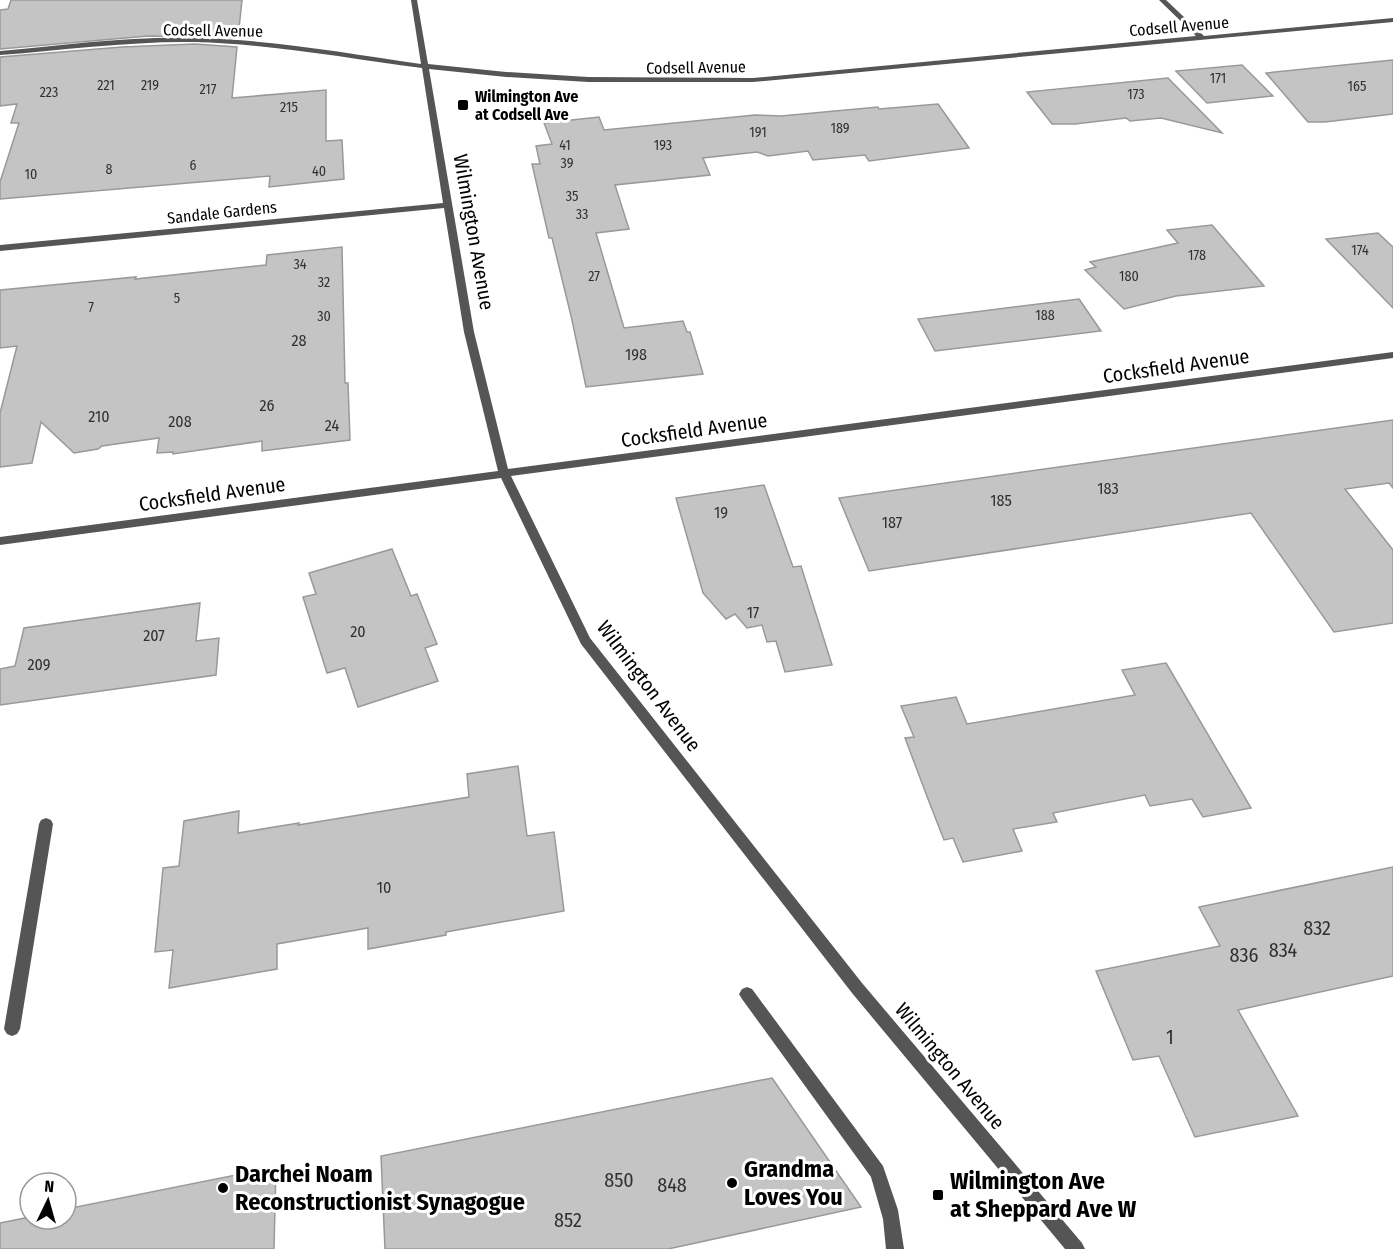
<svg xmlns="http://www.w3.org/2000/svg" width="1393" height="1249" font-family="'Fira Sans Condensed',sans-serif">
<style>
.building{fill:#c4c4c4;stroke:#999;stroke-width:1.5}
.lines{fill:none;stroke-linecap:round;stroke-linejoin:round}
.lane{fill:#555;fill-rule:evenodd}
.street{fill:#555;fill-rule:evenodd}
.poi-dot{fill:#000;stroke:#fff;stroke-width:2}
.labels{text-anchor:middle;stroke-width:6;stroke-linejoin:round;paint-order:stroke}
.far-number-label{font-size:14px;fill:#313131}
.far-street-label{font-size:16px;fill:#000;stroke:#fff}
.far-poi-label{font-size:16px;font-weight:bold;fill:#000;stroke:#fff;text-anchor:start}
.number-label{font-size:16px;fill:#313131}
.street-label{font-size:20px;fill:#000;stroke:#fff}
.near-number-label{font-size:20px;fill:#313131}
.near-poi-label{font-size:24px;font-weight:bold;fill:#000;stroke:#fff;text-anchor:start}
</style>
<rect width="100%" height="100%" fill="#fff"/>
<g class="building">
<path d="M 11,0 L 242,0 L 238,38 L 148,36 L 0,49 L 0,10 L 8,9 Z"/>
<path d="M 195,44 L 237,47 L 232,98 L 326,90 L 326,141 L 342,140 L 344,179 L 269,187 L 270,176 L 0,199 L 0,182 L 19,123 L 11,123 L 17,104 L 0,106 L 0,57 L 122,47 Z"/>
<path d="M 1393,60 L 1393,114 L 1325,122 L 1308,122 L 1266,73 Z"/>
<path d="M 1242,65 L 1273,96 L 1207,103 L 1176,71 Z"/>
<path d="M 1168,78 L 1222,133 L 1161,118 L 1130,121 L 1126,118 L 1075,124 L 1052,124 L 1027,92 Z"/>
<path d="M 938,104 L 969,148 L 869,161 L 865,155 L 813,160 L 808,151 L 768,156 L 757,152 L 703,158 L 710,175 L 615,185 L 629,229 L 596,233 L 624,328 L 683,321 L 687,332 L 690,332 L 703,374 L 586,387 L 572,320 L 552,238 L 549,238 L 532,164 L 540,164 L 536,146 L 552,144 L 544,123 L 599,117 L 604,130 L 755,115 L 781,116 L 878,107 L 879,109 Z"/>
<path d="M 1212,225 L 1264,286 L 1176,296 L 1124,309 L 1085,270 L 1096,267 L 1090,262 L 1178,243 L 1167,230 Z"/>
<path d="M 1378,233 L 1393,247 L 1393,308 L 1326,239 Z"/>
<path d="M 342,247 L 345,383 L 348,383 L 350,440 L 262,451 L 262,441 L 173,454 L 173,452 L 157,453 L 159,438 L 102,446 L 98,449 L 74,453 L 41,422 L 32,463 L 0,467 L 0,413 L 17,346 L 0,348 L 0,290 L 136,277 L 135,279 L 266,265 L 267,255 Z"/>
<path d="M 1079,299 L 1101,331 L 935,351 L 918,319 Z"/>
<path d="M 1393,420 L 1393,488 L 1389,483 L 1345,489 L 1393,550 L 1393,623 L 1334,632 L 1251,513 L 869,571 L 839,498 Z"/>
<path d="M 764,485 L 793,567 L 801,566 L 832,665 L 785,672 L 776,641 L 767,642 L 762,625 L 747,628 L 735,614 L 726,619 L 703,593 L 676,498 Z"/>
<path d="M 392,549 L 411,596 L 417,594 L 437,644 L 425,648 L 438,681 L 358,707 L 345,668 L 327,673 L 303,597 L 316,594 L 309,573 Z"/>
<path d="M 200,603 L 196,641 L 219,638 L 216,675 L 0,705 L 0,669 L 15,666 L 24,628 Z"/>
<path d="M 1166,663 L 1251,808 L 1203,817 L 1192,799 L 1150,806 L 1145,795 L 1053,813 L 1057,822 L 1013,829 L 1022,851 L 963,862 L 953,838 L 944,840 L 928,799 L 905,738 L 914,737 L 901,706 L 956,697 L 967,724 L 1135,695 L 1122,670 Z"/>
<path d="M 518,766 L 527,836 L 554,832 L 564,911 L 446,932 L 446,935 L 368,949 L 368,928 L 277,944 L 277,969 L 169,988 L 173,950 L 155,952 L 163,868 L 179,866 L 184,821 L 239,811 L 238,833 L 299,823 L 298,825 L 469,797 L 467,774 Z"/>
<path d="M 1393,867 L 1393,976 L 1238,1010 L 1298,1116 L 1195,1137 L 1159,1056 L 1133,1060 L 1096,971 L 1220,946 L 1199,907 Z"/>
<path d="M 772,1078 L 861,1207 L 668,1249 L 385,1249 L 381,1156 Z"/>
<path d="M 276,1167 L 274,1249 L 0,1249 L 0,1223 L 30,1217 L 30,1219 L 66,1219 L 66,1209 Z"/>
</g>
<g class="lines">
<g class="lane">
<path d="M 46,818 L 51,820 L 53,824 L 20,1029 L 17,1034 L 12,1036 L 7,1034 L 4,1029 L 39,824 L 41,820 Z"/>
<path d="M 747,987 L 752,989 L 883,1166 L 898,1210 L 904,1249 L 886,1249 L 883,1219 L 871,1177 L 742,999 L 739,994 L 742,989 Z"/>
</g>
<path class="street" d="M 411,0 L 417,0 L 428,64 L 506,72 L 588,77 L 753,78 L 1196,36 L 1159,0 L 1166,0 L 1204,36 L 1393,18 L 1393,22 L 753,82 L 588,82 L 506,77 L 429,69 L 474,332 L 508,469 L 1393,352 L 1393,358 L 511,476 L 590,638 L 862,983 L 1082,1243 L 1085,1249 L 1065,1249 L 852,993 L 581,644 L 501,478 L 0,545 L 0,537 L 498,471 L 464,332 L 444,208 L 0,251 L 0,245 L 443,203 L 422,68 C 346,58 271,44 195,42 C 130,41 65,50 0,55 L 0,51 C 65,45 132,36 197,38 C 272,40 346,53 421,64 Z"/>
</g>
<g class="poi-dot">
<rect x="457" y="99" width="12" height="12" rx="3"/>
<circle cx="732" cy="1183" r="6"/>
<circle cx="223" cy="1188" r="6"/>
<rect x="932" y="1189" width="12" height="12" rx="3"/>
</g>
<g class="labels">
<g class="far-number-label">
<text x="1218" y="83">171</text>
<text x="106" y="90">221</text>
<text x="150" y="90">219</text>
<text x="1357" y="91">165</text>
<text x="208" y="94">217</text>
<text x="49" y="97">223</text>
<text x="1136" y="99">173</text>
<text x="289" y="112">215</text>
<text x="840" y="133">189</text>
<text x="758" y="137">191</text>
<text x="565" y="150">41</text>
<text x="663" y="150">193</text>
<text x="567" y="168">39</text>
<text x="193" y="170">6</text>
<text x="109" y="174">8</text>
<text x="319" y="176">40</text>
<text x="31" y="179">10</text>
<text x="572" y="201">35</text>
<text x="582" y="219">33</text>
<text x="1360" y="255">174</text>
<text x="1197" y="260">178</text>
<text x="300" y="269">34</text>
<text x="594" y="281">27</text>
<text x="1129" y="281">180</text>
<text x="324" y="287">32</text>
<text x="177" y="303">5</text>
<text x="91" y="312">7</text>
<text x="1045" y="320">188</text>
<text x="324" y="321">30</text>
</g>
<g class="far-street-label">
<text transform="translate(1179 26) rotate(-5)" y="6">Codsell Avenue</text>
<text transform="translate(213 30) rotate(1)" y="6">Codsell Avenue</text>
<text transform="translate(696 67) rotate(-1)" y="6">Codsell Avenue</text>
<text transform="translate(222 212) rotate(-6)" y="6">Sandale Gardens</text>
</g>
<g class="far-poi-label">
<text x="475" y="102">Wilmington Ave<tspan x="475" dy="18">at Codsell Ave</tspan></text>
</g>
<g class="number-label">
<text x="299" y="346">28</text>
<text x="636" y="360">198</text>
<text x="267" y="411">26</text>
<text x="99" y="422">210</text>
<text x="180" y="427">208</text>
<text x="332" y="431">24</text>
<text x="1108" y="494">183</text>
<text x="1001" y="506">185</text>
<text x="721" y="518">19</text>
<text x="892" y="528">187</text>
<text x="753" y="618">17</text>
<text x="358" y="637">20</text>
<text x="154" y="641">207</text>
<text x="39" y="670">209</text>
<text x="384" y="893">10</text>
</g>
<g class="street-label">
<text transform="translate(474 232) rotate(80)" y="7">Wilmington Avenue</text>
<text transform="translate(1176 366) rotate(-8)" y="7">Cocksfield Avenue</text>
<text transform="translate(694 430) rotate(-8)" y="7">Cocksfield Avenue</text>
<text transform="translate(212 494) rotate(-8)" y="7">Cocksfield Avenue</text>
<text transform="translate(649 686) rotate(53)" y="7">Wilmington Avenue</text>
<text transform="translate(950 1066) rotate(50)" y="7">Wilmington Avenue</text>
</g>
<g class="near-number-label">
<text x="1317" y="935">832</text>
<text x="1283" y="957">834</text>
<text x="1244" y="962">836</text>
<text x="1170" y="1044">1</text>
<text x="619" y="1187">850</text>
<text x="672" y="1192">848</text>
<text x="568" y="1227">852</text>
</g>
<g class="near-poi-label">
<text x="744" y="1177">Grandma<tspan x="744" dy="28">Loves You</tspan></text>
<text x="235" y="1182">Darchei Noam<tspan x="235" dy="28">Reconstructionist Synagogue</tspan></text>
<text x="950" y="1189">Wilmington Ave<tspan x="950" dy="28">at Sheppard Ave W</tspan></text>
</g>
</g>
<g transform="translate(48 1201) rotate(5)"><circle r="28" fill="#ffffff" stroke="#999999" stroke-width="1.5"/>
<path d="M0-4.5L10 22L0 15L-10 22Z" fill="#000000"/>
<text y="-9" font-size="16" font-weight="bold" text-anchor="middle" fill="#000000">N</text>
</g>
</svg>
